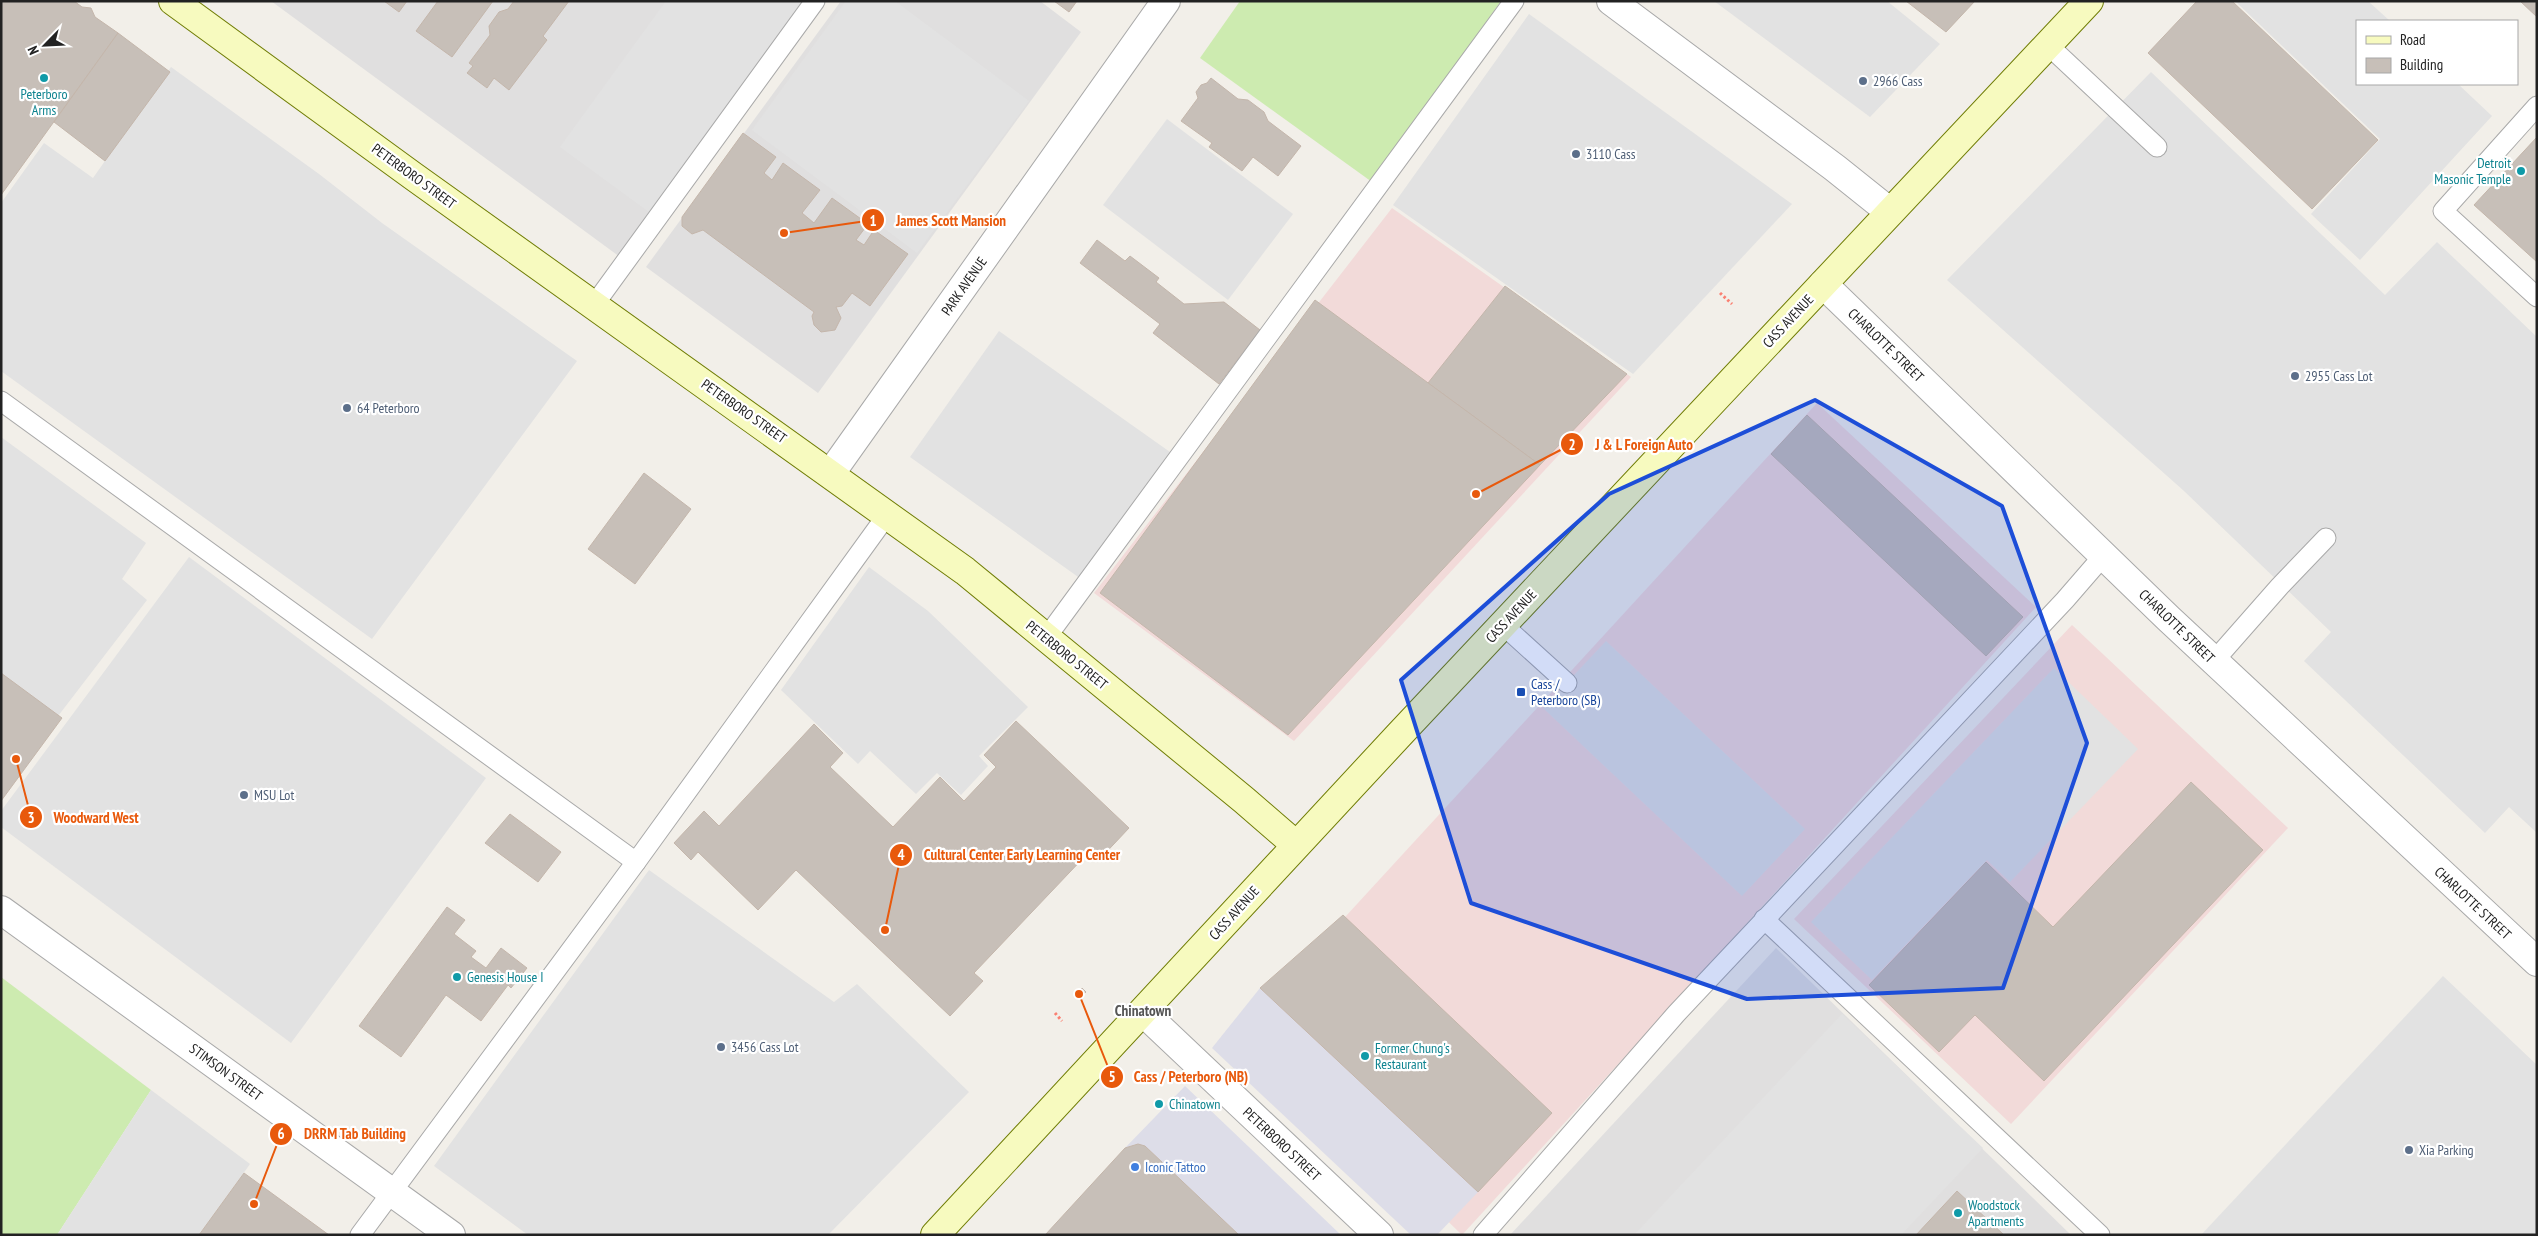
<svg xmlns="http://www.w3.org/2000/svg" width="2538" height="1236" font-family="'PT Sans Narrow',sans-serif">
<style>
.residential{fill:#e0dfdf}
.commercial{fill:#f2dad9}
.grass{fill:#cdebb0}
.parking{fill:#e2e2e2}
.plaza{fill:#dddde8}
.building{fill:#c7bfb8;stroke:#c4b6ab}
.lines{fill:none;stroke-linecap:round;stroke-linejoin:round}
.lane-casing{stroke:#a9a9a9;stroke-width:21}
.street-casing{stroke:#a9a9a9;stroke-width:30}
.secondary-casing{stroke:#707d05;stroke-width:30}
.path{stroke:#fa8072;stroke-width:3;stroke-dasharray:2.5 2.5;stroke-linecap:butt}
.lane{stroke:#fff;stroke-width:19}
.street{stroke:#fff;stroke-width:28}
.secondary{stroke:#f7fabf;stroke-width:28}
.marked{fill:#1d4ed8;fill-opacity:0.2;stroke:#1d4ed8;stroke-width:4;stroke-linejoin:round}
.culture-dot{fill:#0f9aa8;stroke:#fff;stroke-width:2}
.service-dot{fill:#5c6f8a;stroke:#fff;stroke-width:2}
.transit-dot{fill:#1a4fb4;stroke:#fff;stroke-width:2}
.shop-dot{fill:#3f7fe0;stroke:#fff;stroke-width:2}
.labels{text-anchor:middle;stroke-width:4.5;stroke-linejoin:round;paint-order:stroke}
.service-label{font-size:14px;fill:#4e5e75;stroke:#fff;text-anchor:start}
.culture-label{font-size:14px;fill:#0d838f;stroke:#fff;text-anchor:start}
.street-label{font-size:14px;fill:#222;stroke:#fff}
.transit-label{font-size:14px;fill:#164399;stroke:#fff;text-anchor:start}
.shop-label{font-size:14px;fill:#366cbe;stroke:#fff;text-anchor:start}
.neighbourhood-label{font-size:15px;font-weight:bold;fill:#555;stroke:#fff}
.leader{fill:none;stroke:#e8590c;stroke-width:2}
.callout-dot{fill:#e8590c;stroke:#fff;stroke-width:2}
.mark-label{font-size:15px;text-anchor:middle;font-weight:bold;fill:#fff}
.callout-label{font-size:15px;text-anchor:middle;font-weight:bold;fill:#e8590c;stroke:#fff;stroke-width:4.5;stroke-linejoin:round;paint-order:stroke}
</style>
<rect width="100%" height="100%" fill="#f2efe9"/>
<g class="residential">
<path d="M 271,1 L 806,1 L 620,257 Z"/>
<path d="M 841,1 L 1040,1 L 1081,32 L 818,393 L 646,267 Z"/>
<path d="M 1776,948 L 2071,1235 L 1510,1235 Z"/>
</g>
<g class="commercial">
<path d="M 1392,208 L 1631,377 L 1294,741 L 1094,593 Z"/>
<path d="M 1817,403 L 2036,607 L 1462,1235 L 1246,1025 Z"/>
<path d="M 2072,625 L 2288,828 L 2011,1124 L 1794,919 Z"/>
</g>
<g class="grass">
<path d="M 1240,1 L 1501,1 L 1372,182 L 1200,58 Z"/>
<path d="M 1,977 L 151,1090 L 57,1235 L 1,1235 Z"/>
</g>
<g class="parking">
<path d="M 666,1 L 802,1 L 649,212 L 560,147 Z"/>
<path d="M 846,1 L 895,1 L 1029,101 L 917,253 L 752,130 Z"/>
<path d="M 1714,1 L 1887,1 L 1940,44 L 1870,117 Z"/>
<path d="M 2235,1 L 2368,1 L 2390,21 L 2357,21 L 2357,84 L 2458,84 L 2492,116 L 2360,260 L 2311,214 L 2380,139 Z"/>
<path d="M 1529,14 L 1792,204 L 1633,374 L 1393,205 Z"/>
<path d="M 171,67 L 319,174 L 382,223 L 577,361 L 372,639 L 1,371 L 1,203 L 44,143 L 93,178 Z"/>
<path d="M 2151,72 L 2385,295 L 2437,242 L 2537,337 L 2537,833 L 2509,807 L 2485,833 L 2304,661 L 2331,632 L 2184,491 L 1947,280 Z"/>
<path d="M 1167,119 L 1293,214 L 1228,300 L 1103,205 Z"/>
<path d="M 999,331 L 1170,452 L 1081,579 L 910,457 Z"/>
<path d="M 1,437 L 146,543 L 122,579 L 147,600 L 55,720 L 1,679 Z"/>
<path d="M 189,557 L 486,778 L 291,1043 L 1,827 L 1,811 Z"/>
<path d="M 869,567 L 928,611 L 1028,707 L 979,756 L 988,766 L 961,795 L 937,773 L 916,794 L 870,751 L 858,764 L 781,690 Z"/>
<path d="M 1606,641 L 1805,829 L 1742,896 L 1543,708 Z"/>
<path d="M 2054,668 L 2138,749 L 2010,882 L 1987,860 L 1872,980 L 1811,922 Z"/>
<path d="M 649,870 L 834,1002 L 857,984 L 969,1092 L 828,1235 L 528,1235 L 434,1166 Z"/>
<path d="M 2443,976 L 2537,1065 L 2537,1235 L 2201,1235 Z"/>
<path d="M 1842,1014 L 1983,1148 L 1901,1235 L 1634,1235 Z"/>
<path d="M 151,1090 L 250,1164 L 199,1235 L 57,1235 Z"/>
</g>
<g class="plaza">
<path d="M 1260,988 L 1478,1192 L 1437,1235 L 1411,1235 L 1212,1048 Z"/>
<path d="M 1185,1086 L 1341,1235 L 1239,1235 L 1145,1146 L 1137,1144 L 1125,1148 Z"/>
</g>
<g class="building">
<path d="M 1,1 L 74,1 L 82,7 L 91,8 L 95,17 L 118,33 L 1,195 Z"/>
<path d="M 384,1 L 407,1 L 399,12 Z"/>
<path d="M 438,1 L 493,1 L 452,57 L 416,31 Z"/>
<path d="M 514,1 L 569,1 L 543,36 L 547,40 L 509,90 L 494,78 L 487,88 L 467,73 L 473,66 L 469,63 L 490,35 L 489,26 L 499,12 L 508,9 Z"/>
<path d="M 1054,1 L 1077,1 L 1069,12 Z"/>
<path d="M 1906,1 L 1975,1 L 1946,32 Z"/>
<path d="M 2197,1 L 2232,1 L 2378,140 L 2312,209 L 2148,53 Z"/>
<path d="M 2520,1 L 2537,1 L 2537,17 Z"/>
<path d="M 118,33 L 170,72 L 105,161 L 54,122 Z"/>
<path d="M 1211,78 L 1238,99 L 1248,100 L 1264,112 L 1268,121 L 1301,146 L 1278,176 L 1253,157 L 1242,171 L 1209,147 L 1212,143 L 1181,121 L 1198,98 L 1196,92 L 1201,85 L 1207,83 Z"/>
<path d="M 743,133 L 776,157 L 764,173 L 772,180 L 783,163 L 820,190 L 802,213 L 814,223 L 832,198 L 868,224 L 856,240 L 864,245 L 874,230 L 908,254 L 870,306 L 852,293 L 842,306 L 836,307 L 841,318 L 835,330 L 821,332 L 814,325 L 812,316 L 814,312 L 703,230 L 692,234 L 682,226 L 682,217 Z"/>
<path d="M 2537,137 L 2537,262 L 2474,205 Z"/>
<path d="M 1097,240 L 1125,261 L 1130,256 L 1159,278 L 1156,282 L 1184,304 L 1224,302 L 1260,330 L 1219,384 L 1153,333 L 1160,324 L 1080,263 Z"/>
<path d="M 1505,286 L 1627,374 L 1540,465 L 1428,383 Z"/>
<path d="M 1315,300 L 1540,465 L 1288,735 L 1100,593 Z"/>
<path d="M 1807,415 L 2023,617 L 1986,656 L 1771,454 Z"/>
<path d="M 644,473 L 691,509 L 635,584 L 588,549 Z"/>
<path d="M 1,673 L 62,718 L 1,801 Z"/>
<path d="M 1016,721 L 1129,828 L 1097,862 L 1088,853 L 974,973 L 983,981 L 950,1016 L 796,870 L 758,910 L 698,852 L 691,860 L 674,843 L 704,811 L 719,826 L 814,724 L 843,753 L 830,767 L 893,827 L 940,777 L 964,801 L 996,767 L 984,755 Z"/>
<path d="M 2191,782 L 2263,850 L 2044,1081 L 1975,1015 L 1939,1052 L 1869,985 L 1986,862 L 2053,927 Z"/>
<path d="M 510,814 L 561,852 L 538,882 L 485,843 Z"/>
<path d="M 447,907 L 465,920 L 454,934 L 476,951 L 471,957 L 486,968 L 501,948 L 527,968 L 511,988 L 508,985 L 481,1021 L 446,995 L 401,1057 L 359,1026 Z"/>
<path d="M 1343,915 L 1552,1113 L 1478,1192 L 1260,988 Z"/>
<path d="M 1082,988 L 1086,992 L 1080,998 L 1076,994 Z"/>
<path d="M 1138,1144 L 1145,1146 L 1239,1235 L 1046,1234 L 1125,1148 Z"/>
<path d="M 244,1173 L 329,1235 L 199,1235 Z"/>
<path d="M 1957,1191 L 2004,1235 L 1916,1235 Z"/>
</g>
<g class="lines">
<g class="lane-casing">
<g id="lane">
<path d="M 2048,45 L 2157,147"/>
<path d="M 2537,106 L 2443,211 L 2537,297"/>
<path d="M 594,305 L 815,1"/>
<path d="M 1,401 L 636,862"/>
<path d="M 1503,625 L 1567,683"/>
<path d="M 1046,638 L 1514,1"/>
<path d="M 2214,661 L 2280,586 L 2326,538"/>
<path d="M 1764,919 L 2100,1235"/>
<path d="M 360,1235 L 636,862 L 887,515"/>
<path d="M 1483,1235 L 1676,1014 L 2065,600 L 2104,555"/>
</g>
</g>
<g class="street-casing">
<g id="street">
<path d="M 1611,1 L 1835,168 L 1890,212"/>
<path d="M 1823,284 L 2168,618 L 2537,962"/>
<path d="M 831,473 L 1166,1"/>
<path d="M 1,910 L 451,1235"/>
<path d="M 1143,1012 L 1379,1235"/>
</g>
</g>
<g class="secondary-casing">
<g id="secondary">
<path d="M 173,1 L 413,176 L 965,571 L 1244,800 L 1296,845"/>
<path d="M 935,1235 L 1399,735 L 2089,1"/>
</g>
</g>
<g class="path">
<path d="M 1720,293 L 1732,304"/>
<path d="M 1055,1013 L 1062,1021"/>
</g>
<use href="#lane" class="lane"/>
<use href="#street" class="street"/>
<use href="#secondary" class="secondary"/>
</g>
<path class="marked" d="M 1815,400 L 2002,506 L 2087,743 L 2003,988 L 1747,999 L 1471,903 L 1401,680 L 1609,494 Z"/>
<g class="culture-dot">
<circle cx="44" cy="78" r="5"/>
<circle cx="2521" cy="171" r="5"/>
<circle cx="457" cy="977" r="5"/>
<circle cx="1365" cy="1056" r="5"/>
<circle cx="1159" cy="1104" r="5"/>
<circle cx="1958" cy="1213" r="5"/>
</g>
<g class="service-dot">
<circle cx="1863" cy="81" r="5"/>
<circle cx="1576" cy="154" r="5"/>
<circle cx="2295" cy="376" r="5"/>
<circle cx="347" cy="408" r="5"/>
<circle cx="244" cy="795" r="5"/>
<circle cx="721" cy="1047" r="5"/>
<circle cx="2409" cy="1150" r="5"/>
</g>
<rect class="transit-dot" x="1516" y="687" width="10" height="10" rx="2.5"/>
<circle class="shop-dot" cx="1135" cy="1167" r="5"/>
<g class="labels">
<g class="service-label">
<text x="1873" y="86">2966 Cass</text>
<text x="1586" y="159">3110 Cass</text>
<text x="2305" y="381">2955 Cass Lot</text>
<text x="357" y="413">64 Peterboro</text>
<text x="254" y="800">MSU Lot</text>
<text x="731" y="1052">3456 Cass Lot</text>
<text x="2419" y="1155">Xia Parking</text>
</g>
<g class="culture-label">
<text x="44" y="99" text-anchor="middle">Peterboro<tspan x="44" dy="16">Arms</tspan></text>
<text x="2511" y="168" text-anchor="end">Detroit<tspan x="2511" dy="16">Masonic Temple</tspan></text>
<text x="467" y="982">Genesis House I</text>
<text x="1375" y="1053">Former Chung's<tspan x="1375" dy="16">Restaurant</tspan></text>
<text x="1169" y="1109">Chinatown</text>
<text x="1968" y="1210">Woodstock<tspan x="1968" dy="16">Apartments</tspan></text>
</g>
<g class="street-label">
<text transform="translate(414 176) rotate(36)" y="5">PETERBORO STREET</text>
<text transform="translate(964 286) rotate(-55)" y="5">PARK AVENUE</text>
<text transform="translate(1788 321) rotate(-47)" y="5">CASS AVENUE</text>
<text transform="translate(1886 345) rotate(44)" y="5">CHARLOTTE STREET</text>
<text transform="translate(744 411) rotate(35)" y="5">PETERBORO STREET</text>
<text transform="translate(1511 616) rotate(-47)" y="5">CASS AVENUE</text>
<text transform="translate(2177 626) rotate(44)" y="5">CHARLOTTE STREET</text>
<text transform="translate(1067 655) rotate(39)" y="5">PETERBORO STREET</text>
<text transform="translate(2473 903) rotate(43)" y="5">CHARLOTTE STREET</text>
<text transform="translate(1234 913) rotate(-48)" y="5">CASS AVENUE</text>
<text transform="translate(226 1072) rotate(36)" y="5">STIMSON STREET</text>
<text transform="translate(1282 1144) rotate(43)" y="5">PETERBORO STREET</text>
</g>
<g class="transit-label">
<text x="1531" y="689">Cass /<tspan x="1531" dy="16">Peterboro (SB)</tspan></text>
</g>
<g class="shop-label">
<text x="1145" y="1172">Iconic Tattoo</text>
</g>
<g class="neighbourhood-label">
<text x="1143" y="1016">Chinatown</text>
</g>
</g>
<path class="leader" d="M784 233L873 220M1476 494L1572 444M16 759L31 817M885 930L901 855M1079 994L1112 1077M254 1204L281 1134"/>
<g class="callout-dot">
<circle cx="784" cy="233" r="5"/>
<circle cx="1476" cy="494" r="5"/>
<circle cx="16" cy="759" r="5"/>
<circle cx="885" cy="930" r="5"/>
<circle cx="1079" cy="994" r="5"/>
<circle cx="254" cy="1204" r="5"/>
<circle cx="873" cy="220" r="12"/>
<circle cx="1572" cy="444" r="12"/>
<circle cx="31" cy="817" r="12"/>
<circle cx="901" cy="855" r="12"/>
<circle cx="1112" cy="1077" r="12"/>
<circle cx="281" cy="1134" r="12"/>
</g>
<g class="mark-label">
<text x="873" y="226">1</text>
<text x="1572" y="450">2</text>
<text x="31" y="823">3</text>
<text x="901" y="860">4</text>
<text x="1112" y="1082">5</text>
<text x="281" y="1139">6</text>
</g>
<g class="callout-label">
<text x="951" y="226">James Scott Mansion</text>
<text x="1644" y="450">J &amp; L Foreign Auto</text>
<text x="96" y="823">Woodward West</text>
<text x="1022" y="860">Cultural Center Early Learning Center</text>
<text x="1191" y="1082">Cass / Peterboro (NB)</text>
<text x="355" y="1139">DRRM Tab Building</text>
</g>
<rect width="2538" height="1236" fill="none" stroke="#222222" stroke-width="5"/>
<rect x="2356" y="20" width="162" height="65" fill="#ffffff" stroke="#a7a7a7"/>
<rect x="2366" y="36" width="25" height="8" fill="#f7fabf" stroke="#a7a7a7"/>
<text x="2400" y="45" font-size="15" fill="#222222">Road</text>
<rect x="2366" y="58" width="25" height="15" fill="#c7bfb8" stroke="#a7a7a7"/>
<text x="2400" y="70" font-size="15" fill="#222222">Building</text>
<g transform="translate(45 45) rotate(246)" stroke="#ffffff" stroke-width="4" paint-order="stroke">
<path d="M0-4L9 19L0 12L-9 19Z" fill="#222222"/>
<text y="-8" font-size="14" font-weight="bold" text-anchor="middle" fill="#222222">N</text>
</g>
</svg>
